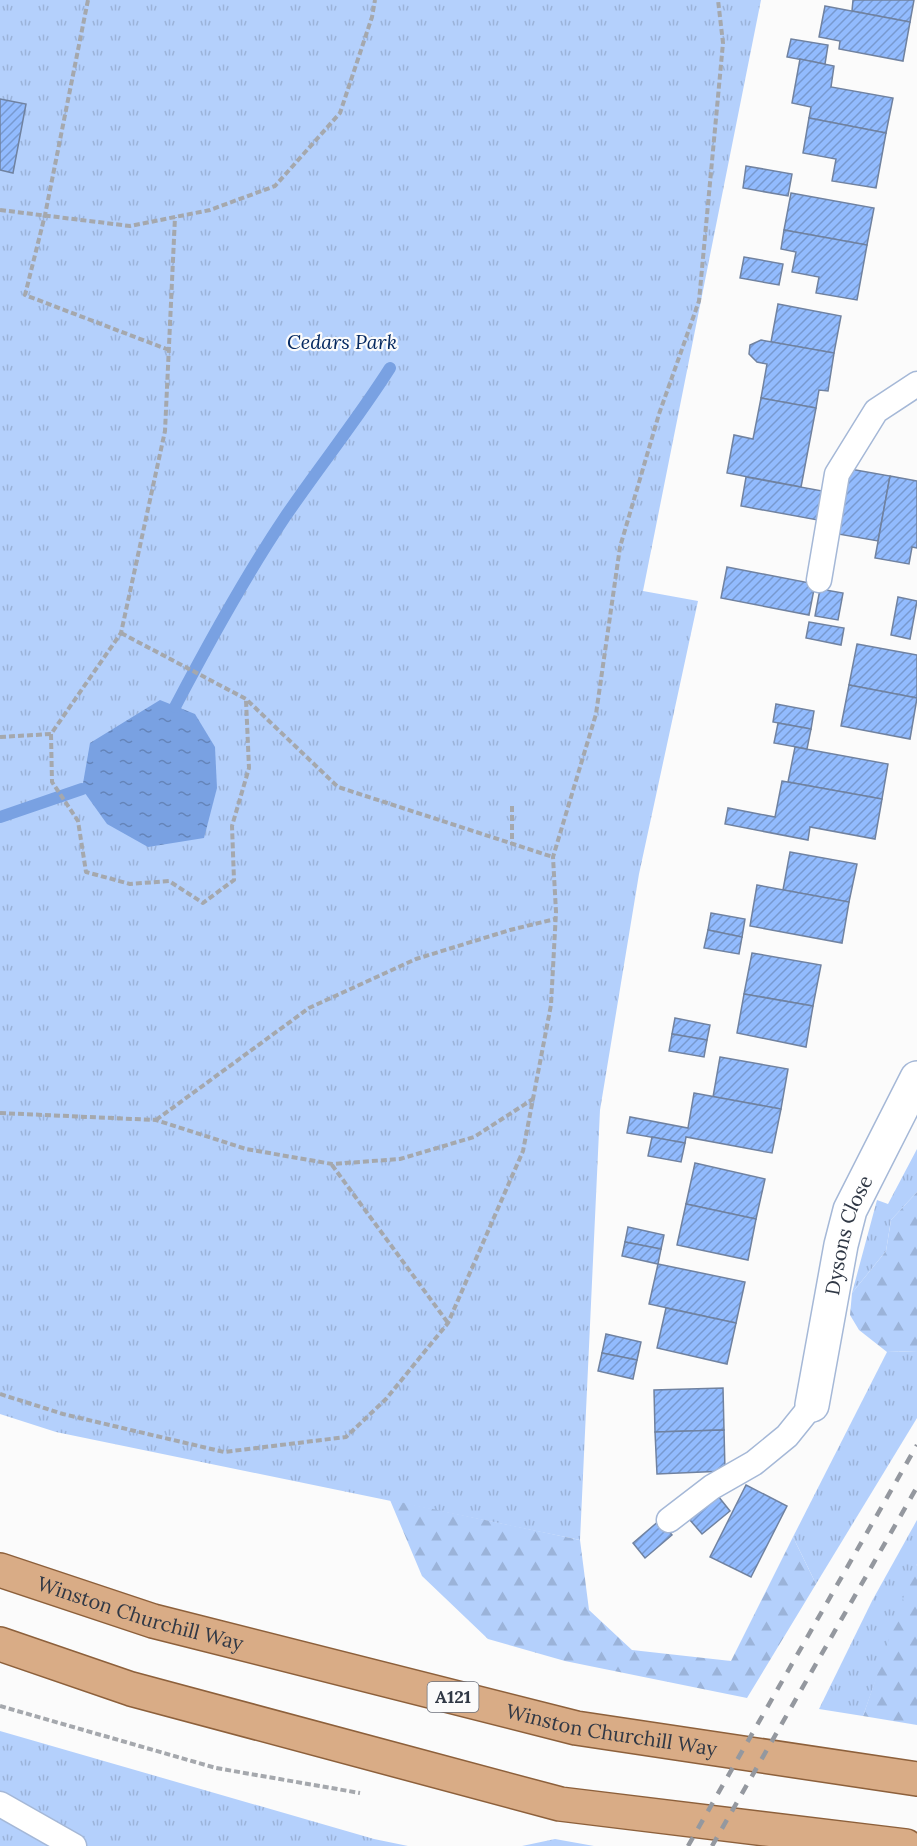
<svg xmlns="http://www.w3.org/2000/svg" width="917" height="1846" font-family="Lora,serif">
<style>
.grass{fill:url(#grass-tufts)}
.forest{fill:url(#forest-firs)}
.water{fill:url(#water-ripples)}
.lines{fill:none;stroke-linecap:round;stroke-linejoin:round}
.stream{stroke:#79a1e2;stroke-width:12}
.building{fill:url(#building-hatch);stroke:#7082a0;stroke-width:1.5}
.lane-casing{stroke:#a5b8d7;stroke-width:27}
.street-casing{stroke:#a5b8d7;stroke-width:36}
.primary-casing{stroke:#8d603b;stroke-width:36}
.path{stroke:#a5a8ad;stroke-width:4;stroke-dasharray:6 3;stroke-linecap:butt}
.lane{stroke:#fff;stroke-width:24}
.street{stroke:#fff;stroke-width:33}
.primary{stroke:#d9ac86;stroke-width:33}
.rail{stroke:#94989f;stroke-width:4.5;stroke-dasharray:10 10;stroke-linecap:butt}
.labels{text-anchor:middle;stroke-width:4.5;stroke-linejoin:round;paint-order:stroke}
.shield{fill:#fbfbfb;stroke:#6d727c;stroke-width:1.5}
.shield-label{font-size:18px;font-weight:bold;fill:#303845}
.park-label{font-size:20px;font-style:italic;fill:#052961;stroke:#fbfbfb}
.street-label{font-size:20px;fill:#303845;stroke:#fbfbfb}
</style>
<defs>
<pattern id="grass-tufts" width="24" height="20" patternUnits="userSpaceOnUse" patternTransform="scale(1.5)"><rect width="24" height="20" fill="#b4d0fc"/><path d="M3 7l-1-3M5 7V3M7 7l1-3M15 17l-1-3M17 17v-4M19 17l1-3" fill="none" stroke="#9bb3d9"/></pattern>
<pattern id="forest-firs" width="22" height="20" patternUnits="userSpaceOnUse" patternTransform="scale(1.5)"><rect width="22" height="20" fill="#b4d0fc"/><path d="M5 1l3.5 6h-7zM16 11l3.5 6h-7z" fill="#9bb3d9"/></pattern>
<pattern id="water-ripples" width="26" height="14" patternUnits="userSpaceOnUse" patternTransform="scale(1.5)"><rect width="26" height="14" fill="#79a1e2"/><path d="M2 4q2-2 4 0t4 0M15 11q2-2 4 0t4 0" fill="none" stroke="#6484b9"/></pattern>
<pattern id="building-hatch" width="6" height="6" patternUnits="userSpaceOnUse" patternTransform="scale(1.5)"><rect width="6" height="6" fill="#92bbfe"/><path d="M-1 1l2-2M0 6l6-6M5 7l2-2" fill="none" stroke="#7899cf"/></pattern>
</defs>
<rect width="100%" height="100%" fill="#fbfbfb"/>
<g class="grass">
<path d="M 0,0 L 761,0 L 643,591 L 698,601 L 639,874 L 600,1110 L 580,1540 L 56,1432 L 0,1414 Z"/>
<path d="M 917,1149 L 917,1192 L 891,1220 L 886,1251 L 852,1293 L 877,1200 L 888,1204 Z"/>
<path d="M 917,1351 L 917,1418 L 816,1584 L 793,1537 L 887,1352 Z"/>
<path d="M 917,1520 L 917,1564 L 863,1716 L 819,1709 L 872,1601 Z"/>
<path d="M 0,1731 L 374,1839 L 408,1846 L 0,1846 Z"/>
<path d="M 555,1839 L 594,1846 L 522,1846 Z"/>
</g>
<g class="forest">
<path d="M 917,1192 L 917,1351 L 887,1352 L 859,1330 L 850,1315 L 852,1293 L 886,1251 L 891,1220 Z"/>
<path d="M 390,1500 L 580,1540 L 589,1610 L 632,1650 L 731,1661 L 793,1537 L 816,1584 L 747,1698 L 565,1661 L 488,1639 L 422,1576 Z"/>
<path d="M 917,1564 L 917,1725 L 863,1716 L 911,1575 Z"/>
</g>
<path class="water" d="M 160,700 L 195,714 L 215,747 L 217,788 L 204,838 L 148,847 L 107,824 L 82,789 L 90,743 Z"/>
<g class="lines">
<g class="stream">
<path d="M 175,707 C 209,642 244,578 285,517 C 319,467 357,420 390,368"/>
<path d="M 0,817 L 82,789"/>
</g>
</g>
<g class="building">
<path d="M 853,0 L 914,0 L 910,22 L 852,11 Z"/>
<path d="M 825,6 L 910,22 L 903,61 L 839,49 L 840,41 L 819,37 Z"/>
<path d="M 791,39 L 828,45 L 825,64 L 787,57 Z"/>
<path d="M 800,59 L 834,66 L 831,87 L 893,98 L 886,133 L 809,118 L 811,107 L 792,103 Z"/>
<path d="M 0,99 L 26,104 L 13,173 L 0,170 Z"/>
<path d="M 809,118 L 886,133 L 876,188 L 832,181 L 836,159 L 803,153 Z"/>
<path d="M 746,166 L 792,174 L 788,196 L 743,188 Z"/>
<path d="M 791,193 L 874,208 L 867,245 L 784,230 Z"/>
<path d="M 784,230 L 867,245 L 857,300 L 816,293 L 819,277 L 792,272 L 796,252 L 781,249 Z"/>
<path d="M 744,257 L 783,264 L 779,285 L 740,278 Z"/>
<path d="M 778,304 L 841,316 L 834,353 L 771,342 Z"/>
<path d="M 761,340 L 834,353 L 828,391 L 819,390 L 816,408 L 761,398 L 767,364 L 757,362 L 749,354 L 750,345 Z"/>
<path d="M 761,398 L 816,408 L 801,487 L 727,473 L 734,435 L 753,439 Z"/>
<path d="M 850,469 L 890,476 L 878,541 L 838,534 Z"/>
<path d="M 890,476 L 917,481 L 917,548 L 912,547 L 909,564 L 875,558 Z"/>
<path d="M 746,477 L 828,492 L 823,521 L 741,506 Z"/>
<path d="M 727,567 L 815,584 L 809,615 L 721,598 Z"/>
<path d="M 820,589 L 843,593 L 838,620 L 815,616 Z"/>
<path d="M 898,597 L 917,601 L 910,639 L 891,635 Z"/>
<path d="M 809,622 L 844,628 L 841,645 L 806,638 Z"/>
<path d="M 857,644 L 917,655 L 917,698 L 849,685 Z"/>
<path d="M 849,685 L 917,698 L 910,739 L 841,726 Z"/>
<path d="M 776,704 L 814,711 L 811,729 L 773,722 Z"/>
<path d="M 778,723 L 811,729 L 807,749 L 774,743 Z"/>
<path d="M 795,747 L 888,764 L 882,799 L 788,782 Z"/>
<path d="M 782,781 L 882,799 L 875,839 L 810,827 L 808,840 L 725,824 L 728,808 L 775,817 Z"/>
<path d="M 790,852 L 857,864 L 849,902 L 783,890 Z"/>
<path d="M 757,885 L 849,902 L 842,943 L 750,926 Z"/>
<path d="M 711,913 L 745,919 L 742,937 L 708,930 Z"/>
<path d="M 708,930 L 742,937 L 739,954 L 704,948 Z"/>
<path d="M 752,953 L 821,965 L 813,1006 L 744,994 Z"/>
<path d="M 744,994 L 813,1006 L 806,1047 L 737,1033 Z"/>
<path d="M 675,1018 L 710,1025 L 707,1040 L 672,1034 Z"/>
<path d="M 672,1034 L 707,1040 L 704,1057 L 669,1051 Z"/>
<path d="M 720,1057 L 788,1069 L 781,1109 L 713,1097 Z"/>
<path d="M 694,1093 L 781,1109 L 772,1153 L 686,1137 L 685,1143 L 627,1133 L 630,1117 L 688,1128 Z"/>
<path d="M 652,1137 L 685,1143 L 681,1162 L 648,1156 Z"/>
<path d="M 695,1163 L 765,1179 L 756,1219 L 686,1204 Z"/>
<path d="M 686,1204 L 756,1219 L 748,1260 L 677,1245 Z"/>
<path d="M 628,1227 L 664,1235 L 661,1249 L 625,1242 Z"/>
<path d="M 625,1242 L 661,1249 L 658,1264 L 622,1256 Z"/>
<path d="M 658,1264 L 745,1282 L 736,1323 L 649,1304 Z"/>
<path d="M 666,1308 L 736,1323 L 727,1364 L 657,1348 Z"/>
<path d="M 606,1334 L 641,1342 L 637,1360 L 602,1353 Z"/>
<path d="M 602,1353 L 637,1360 L 633,1379 L 598,1371 Z"/>
<path d="M 723,1388 L 724,1430 L 655,1432 L 654,1390 Z"/>
<path d="M 724,1430 L 725,1471 L 657,1474 L 655,1432 Z"/>
<path d="M 746,1485 L 787,1506 L 751,1577 L 710,1557 Z"/>
<path d="M 718,1496 L 730,1511 L 702,1534 L 690,1520 Z"/>
<path d="M 660,1520 L 672,1535 L 645,1558 L 633,1543 Z"/>
</g>
<g class="lines">
<g class="lane-casing">
<g id="lane">
<path d="M 819,580 L 837,474 L 876,411 L 917,384"/>
<path d="M 669,1520 L 712,1487 L 754,1463 L 787,1436 L 812,1405"/>
<path d="M 0,1804 L 74,1846"/>
</g>
</g>
<g class="street-casing">
<g id="street">
<path id="s1" d="M 812,1405 L 841,1245 L 850,1210 L 917,1078"/>
</g>
</g>
<g class="primary-casing">
<g id="primary">
<path id="s2" d="M 0,1570 L 153,1621 L 576,1728 L 917,1779"/>
<path d="M 0,1644 L 131,1689 L 560,1804 L 906,1846"/>
</g>
</g>
<g class="path">
<path d="M 88,0 L 45,215 L 25,295 L 169,350"/>
<path d="M 0,210 L 130,226 L 210,210 L 275,186 L 340,113 L 372,17 L 375,0"/>
<path d="M 121,633 L 246,699 L 338,787 L 553,857"/>
<path d="M 51,734 L 52,782 L 78,821 L 86,872 L 130,884 L 169,881 L 203,903 L 234,880 L 232,826 L 249,768 L 246,700"/>
<path d="M 0,737 L 51,734 L 121,633 L 165,431 L 175,217"/>
<path d="M 512,806 L 512,844"/>
<path d="M 0,1113 L 156,1120 L 246,1149 L 332,1164 L 400,1159 L 474,1137 L 533,1099"/>
<path d="M 156,1120 L 309,1008 L 416,959 L 510,930 L 555,919"/>
<path d="M 332,1165 L 448,1323"/>
<path d="M 0,1394 L 63,1414 L 224,1452 L 346,1437 L 386,1399 L 448,1323 L 523,1151 L 551,1005 L 556,912 L 553,857 L 596,714 L 620,547 L 659,414 L 699,301 L 723,43 L 718,0"/>
<path d="M 0,1706 L 216,1768 L 360,1793"/>
</g>
<use href="#lane" class="lane"/>
<use href="#street" class="street"/>
<use href="#primary" class="primary"/>
<g class="rail">
<path d="M 688,1846 L 917,1445"/>
<path d="M 712,1846 L 917,1487"/>
</g>
</g>
<g class="labels">
<rect class="shield" x="427.5" y="1682" width="51" height="30" rx="4.5"/>
<g class="shield-label">
<text x="453" y="1703">A121</text>
</g>
<g class="park-label">
<text x="342" y="349">Cedars Park</text>
</g>
<g class="street-label">
<text dy="7" stroke="none"><textPath href="#s1" startOffset="174">Dysons Close</textPath></text>
<text dy="7" stroke="none"><textPath href="#s2" startOffset="147">Winston Churchill Way</textPath></text>
<text dy="7" stroke="none"><textPath href="#s2" startOffset="633">Winston Churchill Way</textPath></text>
</g>
</g>
</svg>
